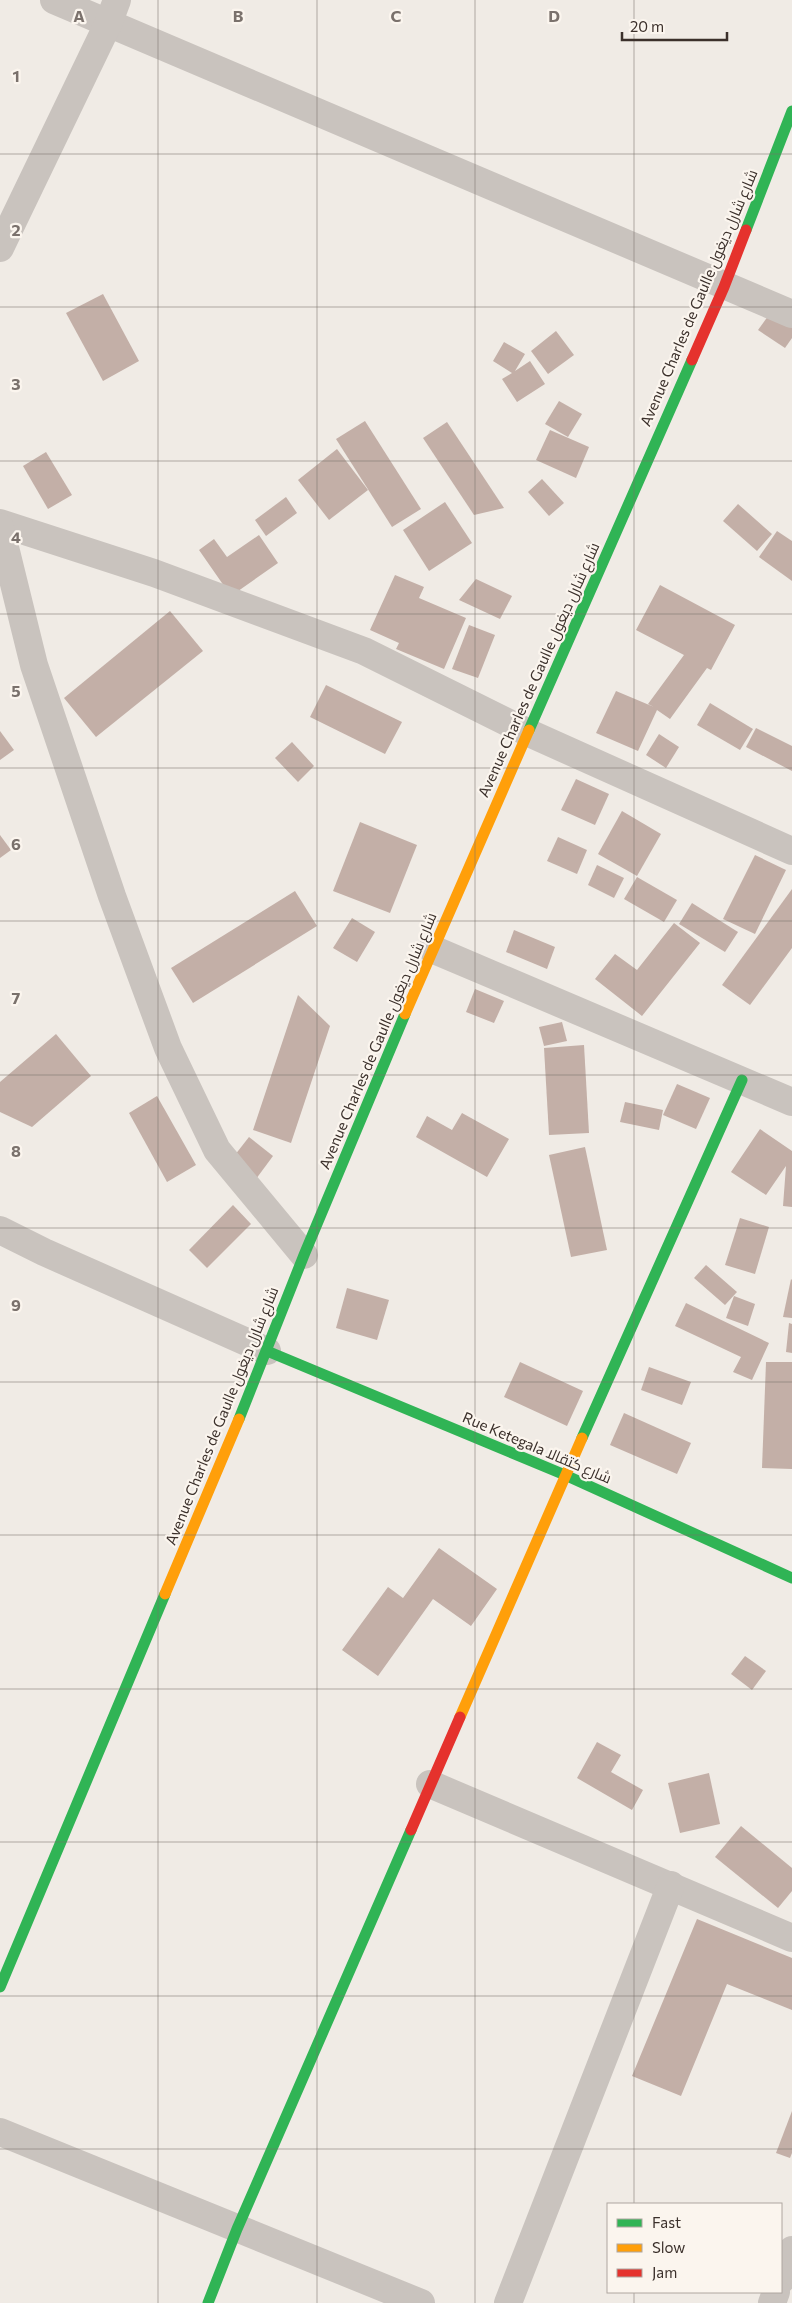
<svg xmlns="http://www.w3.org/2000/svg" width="792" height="2303" font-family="Commissioner,Cairo,sans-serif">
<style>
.building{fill:#c3afa7}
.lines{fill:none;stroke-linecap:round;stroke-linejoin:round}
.street{stroke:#c9c3be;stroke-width:28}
.fast{stroke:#30b455;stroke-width:11}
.slow{stroke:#ff9f0a;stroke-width:11}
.jam{stroke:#e5322d;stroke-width:11}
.grid{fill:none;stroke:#7a716c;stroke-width:1;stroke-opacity:0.55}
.labels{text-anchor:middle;stroke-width:4.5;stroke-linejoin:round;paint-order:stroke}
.street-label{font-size:15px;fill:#3b302b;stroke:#fbf5ee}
.grid-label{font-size:16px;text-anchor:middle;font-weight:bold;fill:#7a716c;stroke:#fbf5ee;stroke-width:4.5;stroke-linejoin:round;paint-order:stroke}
</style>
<rect width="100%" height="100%" fill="#f0ebe5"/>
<g class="building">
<path d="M 103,294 L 139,361 L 103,381 L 66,313 Z"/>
<path d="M 771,312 L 792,325 L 792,338 L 785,348 L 758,330 Z"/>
<path d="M 556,331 L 574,355 L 548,374 L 531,351 Z"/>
<path d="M 504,342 L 525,354 L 515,371 L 530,361 L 545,384 L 517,402 L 502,379 L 512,373 L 493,361 Z"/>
<path d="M 559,401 L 582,414 L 568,437 L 545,424 Z"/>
<path d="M 365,421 L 421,509 L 392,527 L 336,439 Z"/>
<path d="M 447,422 L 504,508 L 474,515 L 423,438 Z"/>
<path d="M 550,430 L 589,447 L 576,478 L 536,460 Z"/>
<path d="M 337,449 L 368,490 L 329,520 L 298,480 Z"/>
<path d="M 46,452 L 72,495 L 48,509 L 23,466 Z"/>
<path d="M 542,479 L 564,503 L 549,516 L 528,492 Z"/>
<path d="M 286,497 L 297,513 L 266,536 L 255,520 Z"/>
<path d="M 445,502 L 472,543 L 429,571 L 403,530 Z"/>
<path d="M 738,504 L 772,534 L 757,551 L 723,521 Z"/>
<path d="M 777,531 L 792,541 L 792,581 L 759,557 Z"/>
<path d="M 259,535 L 278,563 L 231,596 L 199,550 L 214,539 L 227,557 Z"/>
<path d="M 395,575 L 424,587 L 419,598 L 466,618 L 444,669 L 396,649 L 399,643 L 370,630 Z"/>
<path d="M 476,579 L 512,596 L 500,619 L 459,600 Z"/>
<path d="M 660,585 L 735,625 L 711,670 L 707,668 L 670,719 L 657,710 L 638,751 L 596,733 L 616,691 L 654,707 L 648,704 L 684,655 L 636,630 Z"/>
<path d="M 170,611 L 203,651 L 96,737 L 64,698 Z"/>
<path d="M 469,625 L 495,635 L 478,678 L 452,669 Z"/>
<path d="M 326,685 L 402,722 L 385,754 L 310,717 Z"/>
<path d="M 710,703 L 753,729 L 740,750 L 697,725 Z"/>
<path d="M 756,728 L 792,746 L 792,771 L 746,747 Z"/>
<path d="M 0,731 L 14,750 L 0,760 Z"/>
<path d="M 659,734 L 679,747 L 666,768 L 646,755 Z"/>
<path d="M 292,742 L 314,766 L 298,782 L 275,758 Z"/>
<path d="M 576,779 L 609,794 L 595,825 L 561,810 Z"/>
<path d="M 622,811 L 661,834 L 637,876 L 598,854 Z"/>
<path d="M 360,822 L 417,845 L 390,913 L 333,891 Z"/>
<path d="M 0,835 L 11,850 L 0,858 Z"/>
<path d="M 558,837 L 587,850 L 577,874 L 547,861 Z"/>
<path d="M 755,855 L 786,870 L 755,934 L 723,919 Z"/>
<path d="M 597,865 L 624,878 L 614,898 L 588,885 Z"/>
<path d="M 637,877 L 677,900 L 664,922 L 624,899 Z"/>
<path d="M 792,889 L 792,948 L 750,1005 L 722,985 Z"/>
<path d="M 295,891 L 317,926 L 193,1003 L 171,968 Z"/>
<path d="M 692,903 L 738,932 L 725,952 L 679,924 Z"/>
<path d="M 352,918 L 375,932 L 357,962 L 333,948 Z"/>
<path d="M 674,923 L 700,943 L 642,1016 L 595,979 L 615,954 L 637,970 Z"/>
<path d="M 514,930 L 555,947 L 547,969 L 506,952 Z"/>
<path d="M 475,989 L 504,1001 L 494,1023 L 466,1012 Z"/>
<path d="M 298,995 L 330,1026 L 291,1143 L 253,1130 Z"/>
<path d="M 562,1022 L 567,1041 L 544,1046 L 539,1027 Z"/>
<path d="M 56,1034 L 91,1076 L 32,1127 L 0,1112 L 0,1082 Z"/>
<path d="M 584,1045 L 589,1133 L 549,1135 L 544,1048 Z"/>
<path d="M 677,1084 L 710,1098 L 696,1129 L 663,1115 Z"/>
<path d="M 157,1096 L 196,1165 L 167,1182 L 129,1113 Z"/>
<path d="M 625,1102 L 663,1110 L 659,1130 L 620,1122 Z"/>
<path d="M 462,1113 L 509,1139 L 487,1177 L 416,1137 L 427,1116 L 452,1130 Z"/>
<path d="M 760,1129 L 792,1151 L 792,1207 L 783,1206 L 786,1166 L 766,1195 L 731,1172 Z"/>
<path d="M 249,1137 L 273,1156 L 256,1179 L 231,1160 Z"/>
<path d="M 585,1147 L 607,1250 L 571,1257 L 549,1155 Z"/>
<path d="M 233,1205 L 251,1224 L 207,1268 L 189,1250 Z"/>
<path d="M 740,1218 L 769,1227 L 755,1274 L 725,1265 Z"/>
<path d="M 706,1265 L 737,1292 L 725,1305 L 694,1278 Z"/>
<path d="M 791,1279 L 792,1280 L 792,1318 L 783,1317 Z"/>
<path d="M 347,1288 L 389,1300 L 377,1340 L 336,1328 Z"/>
<path d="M 734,1296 L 755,1304 L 748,1326 L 726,1318 Z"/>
<path d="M 686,1303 L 769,1343 L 752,1380 L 733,1372 L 741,1357 L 675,1326 Z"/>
<path d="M 789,1323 L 792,1324 L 792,1353 L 786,1352 Z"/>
<path d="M 520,1362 L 583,1391 L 567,1426 L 504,1397 Z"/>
<path d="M 766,1362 L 792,1362 L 792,1469 L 762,1468 Z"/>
<path d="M 649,1367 L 691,1382 L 682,1405 L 641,1390 Z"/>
<path d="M 624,1413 L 691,1443 L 677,1474 L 610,1445 Z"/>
<path d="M 439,1548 L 497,1589 L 471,1626 L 433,1599 L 378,1676 L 342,1650 L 388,1587 L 403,1598 Z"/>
<path d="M 745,1656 L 766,1671 L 752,1690 L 731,1674 Z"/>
<path d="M 597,1742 L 621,1755 L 611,1772 L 643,1790 L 632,1810 L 577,1778 Z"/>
<path d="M 709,1773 L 720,1824 L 680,1833 L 668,1783 Z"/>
<path d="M 741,1826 L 792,1868 L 792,1891 L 778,1908 L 715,1857 Z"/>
<path d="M 697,1919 L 792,1958 L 792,2010 L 727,1984 L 681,2096 L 632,2076 Z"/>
<path d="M 792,2111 L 792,2153 L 790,2158 L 776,2153 Z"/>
</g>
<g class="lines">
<g class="street">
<path d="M 54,0 L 792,314"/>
<path d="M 0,248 L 108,24 L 117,0"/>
<path d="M 0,523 L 154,573 L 364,651 L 529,733 L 792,851"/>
<path d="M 0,527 L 34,665 L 112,896 L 168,1048 L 217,1150 L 304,1255"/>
<path d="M 432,949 L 792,1102"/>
<path d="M 0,1230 L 44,1252 L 267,1351"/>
<path d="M 430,1784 L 792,1938"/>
<path d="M 0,2132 L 421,2303"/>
<path d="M 781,2280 L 792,2250"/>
<path d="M 508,2303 L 671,1885"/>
<path d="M 772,2303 L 776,2292"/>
</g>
<g class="fast">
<path d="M 746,230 L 792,111"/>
<path d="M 529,730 L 692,360"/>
<path d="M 267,1351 L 565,1475 L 792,1578"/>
<path d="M 239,1419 L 304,1255 L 405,1014"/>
<path d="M 582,1438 L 742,1080"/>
<path d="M 0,1987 L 165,1594"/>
<path d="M 208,2303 L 237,2229 L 411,1830"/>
</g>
<g class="slow">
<path d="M 405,1014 L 529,730"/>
<path d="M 165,1594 L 239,1419"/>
<path d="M 460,1717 L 582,1438"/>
</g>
<g class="jam">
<path d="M 692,360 L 724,287 L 746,230"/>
<path d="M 411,1830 L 460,1717"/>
</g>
</g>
<path class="grid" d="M 158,0 L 158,2303M 317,0 L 317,2303M 475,0 L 475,2303M 634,0 L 634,2204M 0,154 L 792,154M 0,307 L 792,307M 0,461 L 792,461M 0,614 L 792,614M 0,768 L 792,768M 0,921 L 792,921M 0,1075 L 792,1075M 0,1228 L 792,1228M 0,1382 L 792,1382M 0,1535 L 792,1535M 0,1689 L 792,1689M 0,1842 L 792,1842M 0,1996 L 792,1996M 0,2149 L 792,2149M 634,2292 L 634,2303"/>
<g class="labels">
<g class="street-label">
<text transform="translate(699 298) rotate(-67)" y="5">Avenue Charles de Gaulle شارع شارل ديغول</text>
<text transform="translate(539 670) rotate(-66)" y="5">Avenue Charles de Gaulle شارع شارل ديغول</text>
<text transform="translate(378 1041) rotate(-67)" y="5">Avenue Charles de Gaulle شارع شارل ديغول</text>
<text transform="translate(222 1416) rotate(-68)" y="5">Avenue Charles de Gaulle شارع شارل ديغول</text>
<text transform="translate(537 1448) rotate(23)" y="5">Rue Ketegala شارع كتقالا</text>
</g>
</g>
<g class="grid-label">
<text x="79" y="22">A</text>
<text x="238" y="22">B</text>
<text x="396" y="22">C</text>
<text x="554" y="22">D</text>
<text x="16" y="82">1</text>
<text x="16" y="236">2</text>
<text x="16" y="390">3</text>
<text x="16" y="543">4</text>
<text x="16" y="697">5</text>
<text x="16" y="850">6</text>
<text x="16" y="1004">7</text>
<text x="16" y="1157">8</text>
<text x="16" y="1311">9</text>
</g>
<rect x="607" y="2203" width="175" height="90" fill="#fbf5ee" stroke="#aea6a0"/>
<rect x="617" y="2219" width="25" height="8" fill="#30b455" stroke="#aea6a0"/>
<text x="652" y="2228" font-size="15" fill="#3b302b">Fast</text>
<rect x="617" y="2244" width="25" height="8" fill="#ff9f0a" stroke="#aea6a0"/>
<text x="652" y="2253" font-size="15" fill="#3b302b">Slow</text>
<rect x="617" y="2269" width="25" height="8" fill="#e5322d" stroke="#aea6a0"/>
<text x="652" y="2278" font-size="15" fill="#3b302b">Jam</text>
<path d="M622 32v8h105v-8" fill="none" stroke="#3b302b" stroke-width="2.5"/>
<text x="630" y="32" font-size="15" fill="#3b302b" stroke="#fbf5ee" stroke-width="4" paint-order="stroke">20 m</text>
</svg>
